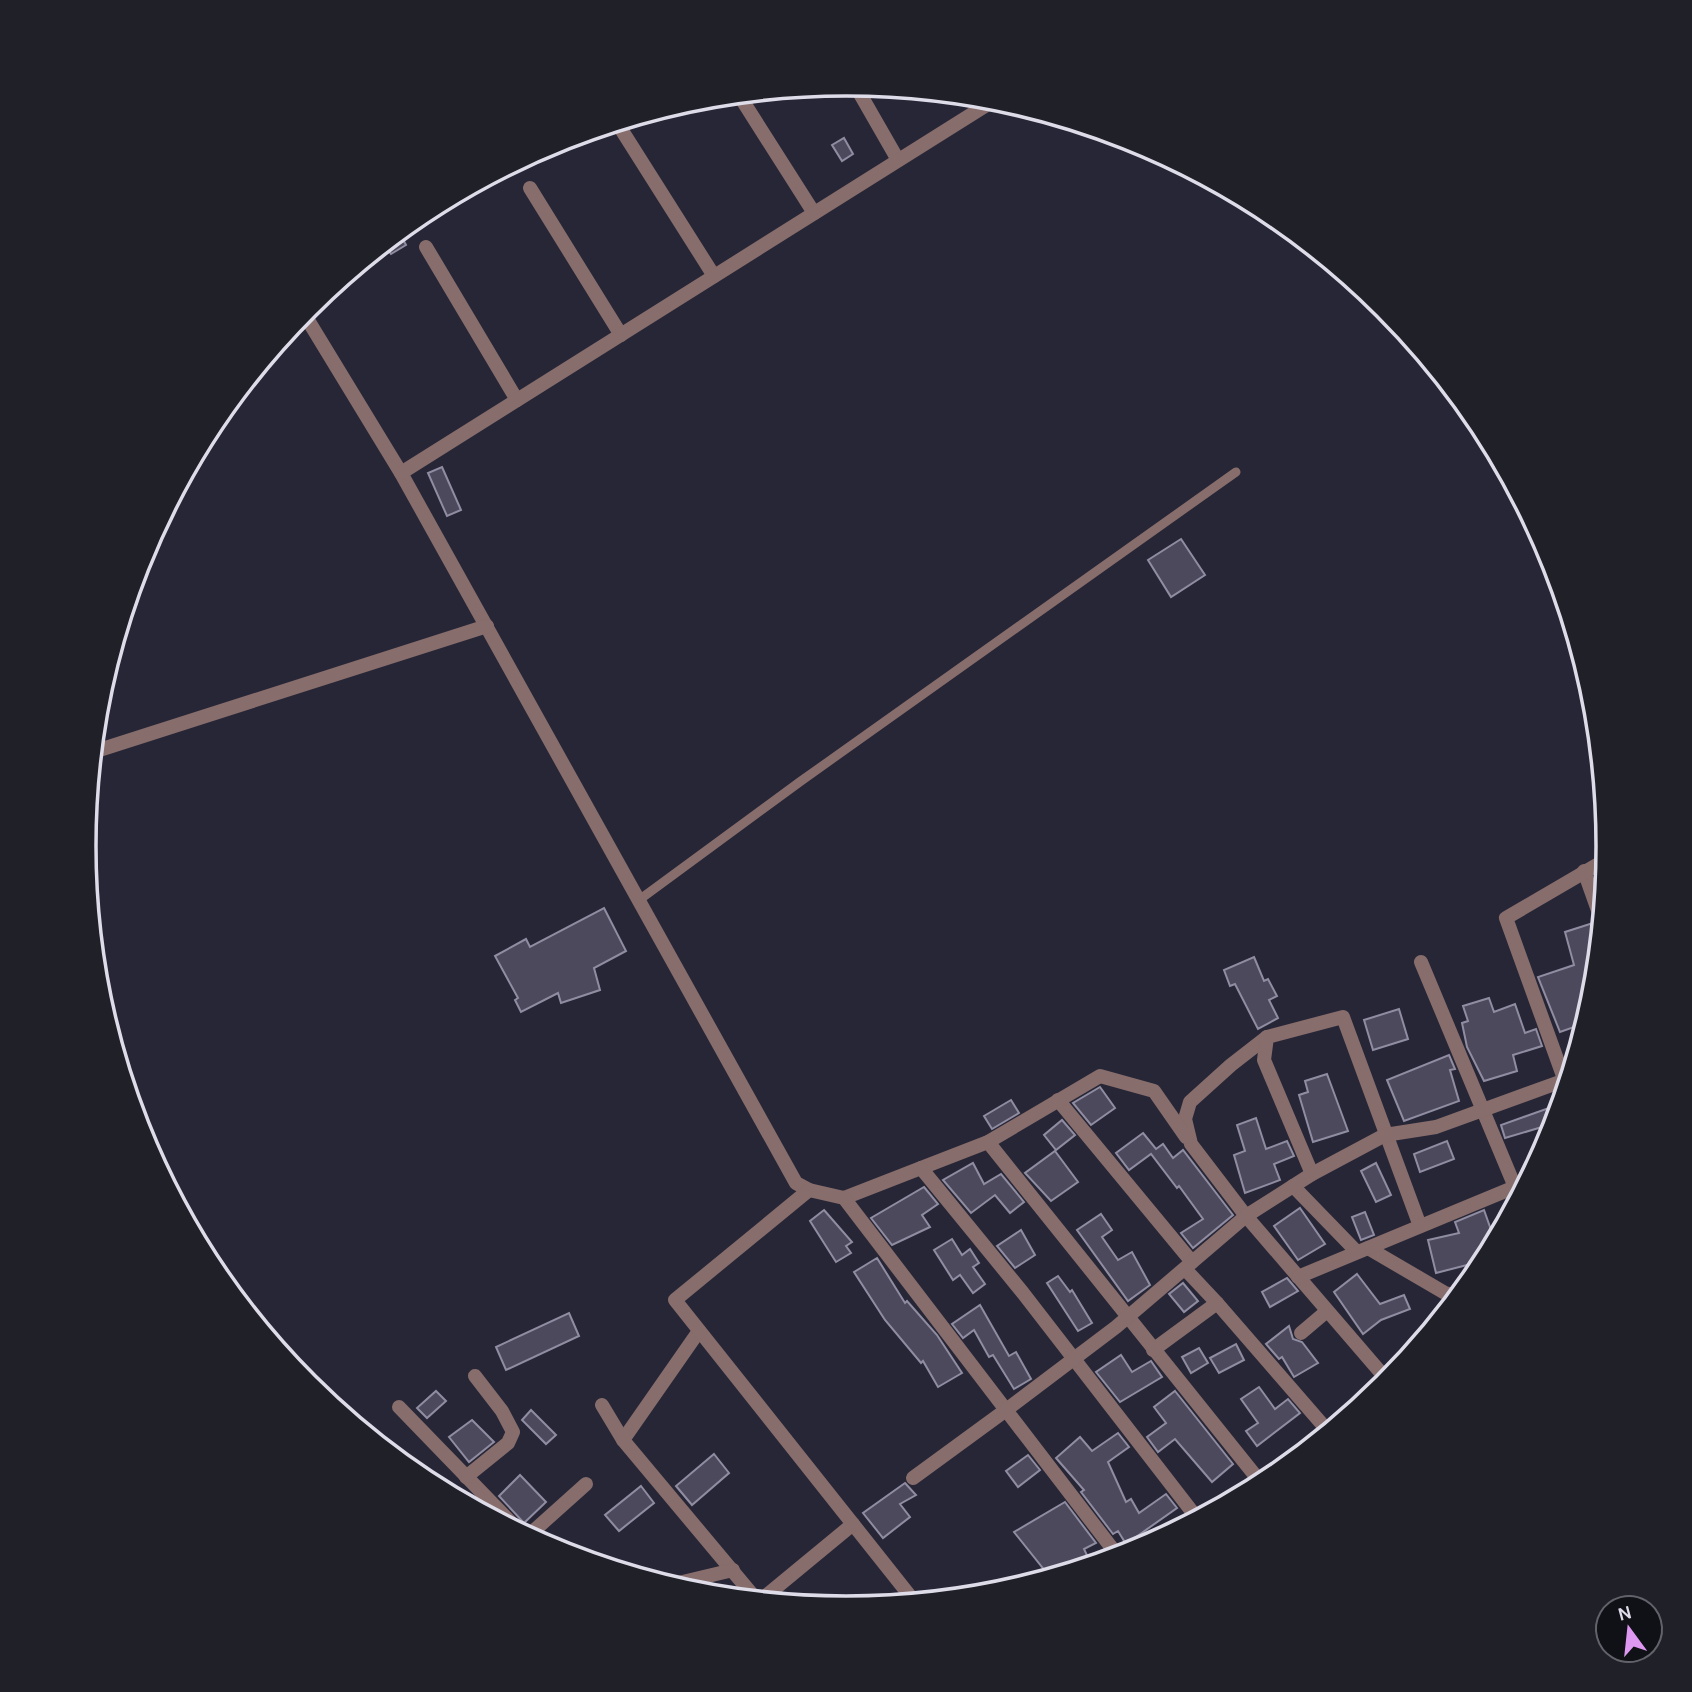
<svg xmlns="http://www.w3.org/2000/svg" width="1692" height="1692" font-family="Karla,sans-serif">
<style>
.building{fill:#4c495c;stroke:#908da2;stroke-width:2}
.lines{fill:none;stroke-linecap:round;stroke-linejoin:round}
.lane{stroke:#876d6b;stroke-width:9}
.street{stroke:#876d6b;stroke-width:14}
.rim{fill:none;stroke:#dddce8;stroke-width:3.5}
</style>
<rect width="100%" height="100%" fill="#272637"/>
<g class="building">
<path d="M 844,138 L 853,154 L 842,161 L 832,145 Z"/>
<path d="M 399,232 L 406,245 L 391,254 L 384,244 Z"/>
<path d="M 442,467 L 461,510 L 447,516 L 428,473 Z"/>
<path d="M 1181,539 L 1205,575 L 1171,597 L 1148,560 Z"/>
<path d="M 604,908 L 626,951 L 594,968 L 600,990 L 561,1003 L 558,993 L 521,1012 L 515,1000 L 518,998 L 495,956 L 526,939 L 530,947 Z"/>
<path d="M 1593,923 L 1599,938 L 1594,988 L 1582,992 L 1589,1010 L 1579,1041 L 1574,1027 L 1560,1032 L 1538,977 L 1574,965 L 1565,932 Z"/>
<path d="M 1254,957 L 1264,981 L 1268,979 L 1277,996 L 1269,1000 L 1278,1018 L 1258,1029 L 1235,984 L 1230,986 L 1224,970 Z"/>
<path d="M 1489,998 L 1494,1012 L 1515,1004 L 1525,1033 L 1536,1029 L 1542,1046 L 1513,1055 L 1517,1071 L 1484,1081 L 1467,1047 L 1462,1023 L 1468,1021 L 1463,1006 Z"/>
<path d="M 1399,1009 L 1408,1039 L 1373,1050 L 1364,1020 Z"/>
<path d="M 1449,1055 L 1455,1069 L 1450,1070 L 1459,1101 L 1404,1121 L 1387,1080 Z"/>
<path d="M 1327,1074 L 1348,1131 L 1313,1142 L 1299,1095 L 1308,1092 L 1305,1081 Z"/>
<path d="M 1100,1087 L 1115,1108 L 1091,1125 L 1073,1103 Z"/>
<path d="M 1011,1100 L 1019,1113 L 992,1129 L 984,1116 Z"/>
<path d="M 1560,1104 L 1547,1144 L 1542,1127 L 1505,1138 L 1501,1125 Z"/>
<path d="M 1256,1118 L 1266,1149 L 1287,1141 L 1294,1156 L 1274,1164 L 1280,1180 L 1245,1193 L 1234,1155 L 1245,1151 L 1237,1125 Z"/>
<path d="M 1062,1120 L 1075,1135 L 1056,1150 L 1044,1135 Z"/>
<path d="M 1143,1133 L 1156,1149 L 1163,1144 L 1173,1158 L 1183,1150 L 1233,1215 L 1193,1248 L 1181,1233 L 1203,1219 L 1179,1186 L 1177,1188 L 1151,1154 L 1129,1170 L 1116,1153 Z"/>
<path d="M 1447,1141 L 1454,1159 L 1420,1172 L 1414,1154 Z"/>
<path d="M 1055,1151 L 1078,1182 L 1051,1201 L 1025,1173 Z"/>
<path d="M 973,1163 L 984,1184 L 1001,1174 L 1024,1202 L 1010,1213 L 995,1195 L 971,1213 L 943,1180 Z"/>
<path d="M 1376,1163 L 1391,1195 L 1376,1202 L 1361,1171 Z"/>
<path d="M 924,1187 L 938,1204 L 922,1215 L 930,1227 L 892,1245 L 871,1218 Z"/>
<path d="M 1300,1208 L 1325,1244 L 1298,1260 L 1274,1226 Z"/>
<path d="M 824,1210 L 852,1242 L 846,1246 L 851,1253 L 836,1262 L 810,1221 Z"/>
<path d="M 1484,1210 L 1495,1241 L 1479,1270 L 1475,1275 L 1471,1264 L 1436,1273 L 1428,1240 L 1459,1233 L 1455,1222 Z"/>
<path d="M 1365,1212 L 1374,1235 L 1361,1240 L 1352,1217 Z"/>
<path d="M 1101,1214 L 1112,1230 L 1102,1237 L 1118,1260 L 1132,1252 L 1150,1285 L 1128,1301 L 1077,1230 Z"/>
<path d="M 1021,1230 L 1035,1255 L 1015,1268 L 997,1246 Z"/>
<path d="M 952,1239 L 962,1255 L 970,1249 L 979,1263 L 973,1267 L 985,1284 L 973,1293 L 960,1275 L 953,1280 L 934,1250 Z"/>
<path d="M 877,1258 L 905,1303 L 907,1301 L 937,1335 L 962,1373 L 938,1387 L 923,1361 L 921,1363 L 885,1320 L 854,1272 Z"/>
<path d="M 1357,1274 L 1380,1304 L 1404,1295 L 1410,1309 L 1381,1320 L 1363,1334 L 1334,1292 Z"/>
<path d="M 1058,1276 L 1070,1292 L 1072,1290 L 1092,1323 L 1078,1331 L 1047,1283 Z"/>
<path d="M 1287,1278 L 1298,1291 L 1270,1307 L 1262,1292 Z"/>
<path d="M 1183,1283 L 1198,1301 L 1184,1312 L 1169,1294 Z"/>
<path d="M 980,1305 L 1009,1356 L 1016,1352 L 1031,1379 L 1014,1389 L 993,1355 L 989,1357 L 974,1330 L 963,1338 L 952,1324 Z"/>
<path d="M 569,1313 L 579,1336 L 506,1370 L 496,1347 Z"/>
<path d="M 1289,1326 L 1293,1339 L 1302,1342 L 1318,1363 L 1294,1377 L 1282,1357 L 1279,1359 L 1266,1344 Z"/>
<path d="M 1236,1344 L 1244,1360 L 1219,1373 L 1210,1358 Z"/>
<path d="M 1199,1348 L 1208,1363 L 1191,1373 L 1182,1357 Z"/>
<path d="M 1121,1355 L 1132,1372 L 1151,1361 L 1162,1377 L 1120,1402 L 1096,1372 Z"/>
<path d="M 1259,1387 L 1275,1409 L 1288,1399 L 1300,1413 L 1257,1446 L 1246,1431 L 1258,1423 L 1241,1399 Z"/>
<path d="M 436,1391 L 446,1401 L 427,1418 L 417,1408 Z"/>
<path d="M 1175,1391 L 1233,1464 L 1212,1482 L 1175,1439 L 1158,1452 L 1147,1437 L 1166,1423 L 1154,1407 Z"/>
<path d="M 531,1410 L 556,1435 L 546,1444 L 522,1420 Z"/>
<path d="M 472,1420 L 494,1442 L 469,1462 L 449,1437 Z"/>
<path d="M 1118,1433 L 1129,1447 L 1108,1462 L 1126,1502 L 1131,1499 L 1139,1513 L 1166,1494 L 1177,1508 L 1126,1544 L 1118,1531 L 1113,1534 L 1081,1492 L 1084,1490 L 1056,1458 L 1080,1437 L 1092,1451 Z"/>
<path d="M 714,1454 L 729,1473 L 692,1505 L 676,1486 Z"/>
<path d="M 1028,1455 L 1040,1470 L 1018,1487 L 1006,1471 Z"/>
<path d="M 520,1475 L 546,1502 L 524,1523 L 499,1496 Z"/>
<path d="M 905,1483 L 916,1495 L 900,1504 L 910,1517 L 883,1538 L 863,1513 Z"/>
<path d="M 641,1486 L 654,1503 L 619,1531 L 605,1515 Z"/>
<path d="M 1065,1502 L 1096,1543 L 1084,1549 L 1091,1564 L 1050,1577 L 1014,1532 Z"/>
</g>
<g class="lines">
<path class="lane" d="M 639,900 L 801,781 L 1236,472"/>
<g class="street">
<path d="M 855,85 L 898,160"/>
<path d="M 739,95 L 814,213"/>
<path d="M 621,129 L 714,276"/>
<path d="M 530,188 L 621,335"/>
<path d="M 426,247 L 517,400"/>
<path d="M 303,312 L 401,473 L 796,1183 L 809,1190"/>
<path d="M 401,473 L 996,99"/>
<path d="M 93,752 L 487,626"/>
<path d="M 1584,871 L 1601,919"/>
<path d="M 1421,962 L 1515,1187 L 1525,1184"/>
<path d="M 1267,1037 L 1231,1065 L 1190,1102 L 1185,1119 L 1191,1144 L 1246,1216 L 1388,1381"/>
<path d="M 1566,1084 L 1506,918 L 1607,859"/>
<path d="M 1058,1100 L 1192,1262"/>
<path d="M 988,1142 L 1262,1484"/>
<path d="M 921,1168 L 988,1142 L 1100,1076 L 1154,1091 L 1186,1137"/>
<path d="M 1312,1174 L 1264,1060 L 1267,1037 L 1343,1017 L 1420,1226"/>
<path d="M 1293,1186 L 1357,1252"/>
<path d="M 844,1198 L 921,1168 L 1023,1293 L 1197,1518"/>
<path d="M 1368,1248 L 1445,1293 L 1458,1296"/>
<path d="M 1298,1277 L 1515,1187 L 1518,1198"/>
<path d="M 1217,1303 L 1328,1431"/>
<path d="M 1301,1333 L 1327,1311"/>
<path d="M 1153,1350 L 1217,1303 L 1185,1269"/>
<path d="M 602,1405 L 623,1440 L 756,1599"/>
<path d="M 399,1407 L 520,1532"/>
<path d="M 623,1440 L 699,1331"/>
<path d="M 466,1477 L 508,1443 L 513,1432 L 502,1411 L 475,1376"/>
<path d="M 913,1478 L 1006,1410 L 844,1198 L 809,1190 L 675,1300 L 914,1601"/>
<path d="M 528,1536 L 586,1484"/>
<path d="M 539,1542 L 577,1557"/>
<path d="M 1118,1556 L 1006,1410 L 1116,1327 L 1246,1216 L 1312,1174 L 1385,1135 L 1436,1127 L 1568,1079"/>
<path d="M 670,1585 L 733,1570"/>
<path d="M 761,1600 L 853,1524"/>
</g>
</g>
<path d="M0 0H1692V1692H0ZM96 846a750 750 0 1 1 1500 0a750 750 0 1 1-1500 0Z" fill="#202028" fill-rule="evenodd"/>
<path class="rim" d="M96 846a750 750 0 1 1 1500 0a750 750 0 1 1-1500 0Z"/>
<g transform="translate(1629 1629) rotate(345)"><circle r="33" fill="#101017" stroke="#62626b" stroke-width="2"/>
<path d="M0-5L12 26L0 18L-12 26Z" fill="#de98f2"/>
<text y="-10" font-size="19" font-weight="bold" text-anchor="middle" fill="#dddce8">N</text>
</g>
</svg>
